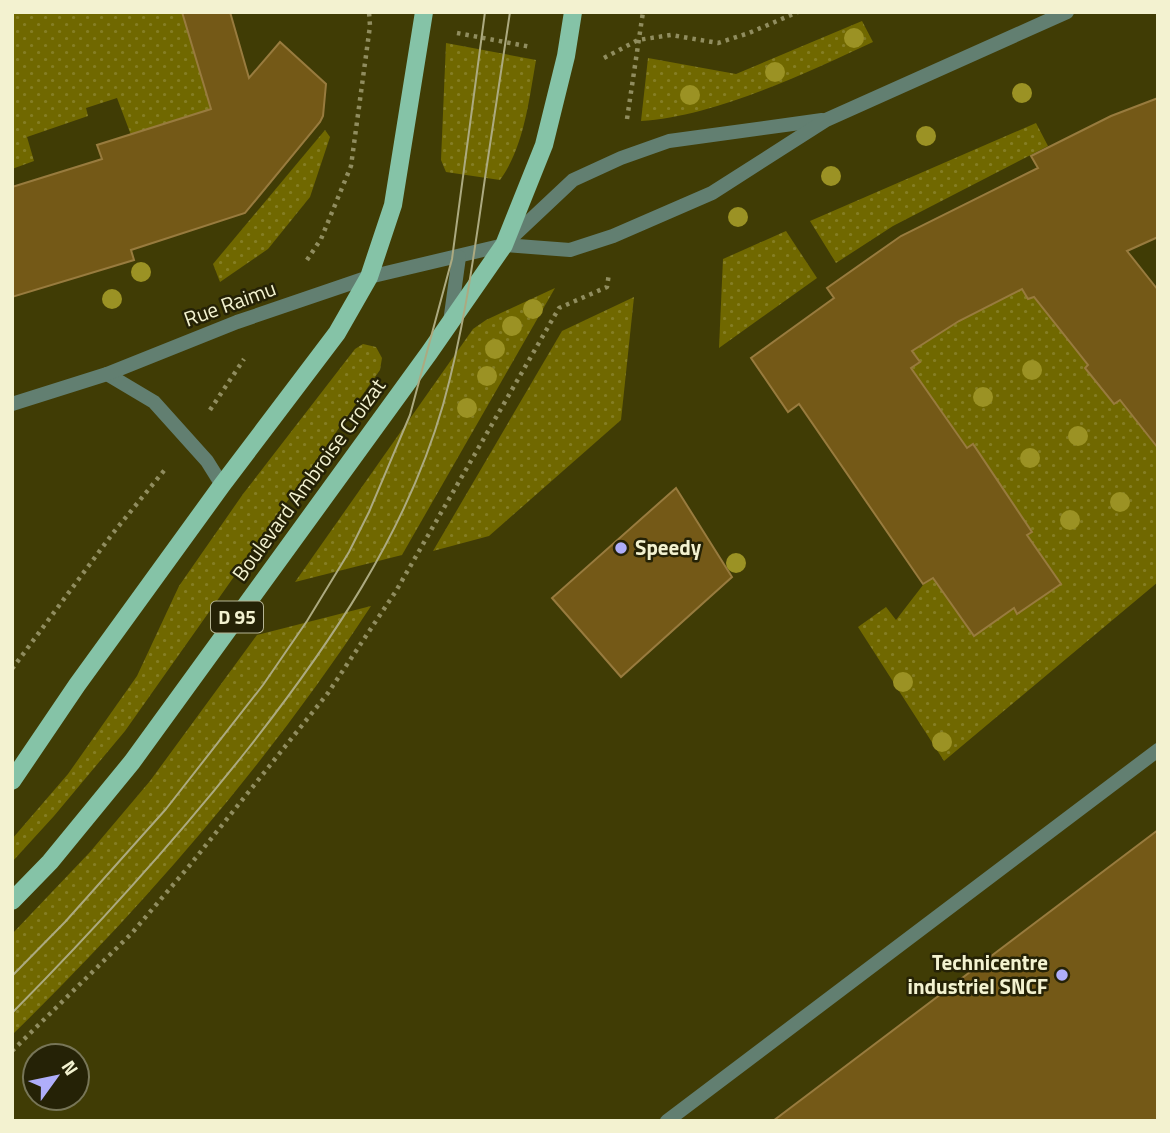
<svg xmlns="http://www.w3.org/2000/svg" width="1170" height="1133" font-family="'Titillium Web',sans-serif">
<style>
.grass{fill:url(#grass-dots)}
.building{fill:#745917;stroke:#987b3e;stroke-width:2}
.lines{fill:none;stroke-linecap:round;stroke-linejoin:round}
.path{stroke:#908d5f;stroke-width:4.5;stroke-dasharray:3.5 5;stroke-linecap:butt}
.service{stroke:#627f71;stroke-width:14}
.minor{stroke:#627f71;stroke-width:14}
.tertiary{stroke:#627f71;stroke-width:14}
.primary{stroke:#85c3a7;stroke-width:18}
.tram{stroke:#acaa80;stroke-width:2}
.tree{fill:#9b9224}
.poi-dot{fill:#afaefa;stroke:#252206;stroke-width:2.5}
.labels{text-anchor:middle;stroke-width:5;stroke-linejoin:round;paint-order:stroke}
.shield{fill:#252206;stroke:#b5b493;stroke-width:2}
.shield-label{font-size:19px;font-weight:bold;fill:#f3f2d0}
.street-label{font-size:21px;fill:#f3f2d0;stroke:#252206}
.poi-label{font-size:21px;font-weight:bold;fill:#f3f2d0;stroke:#252206;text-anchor:start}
</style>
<defs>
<pattern id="grass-dots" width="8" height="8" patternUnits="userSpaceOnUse" patternTransform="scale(1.75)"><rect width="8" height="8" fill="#706800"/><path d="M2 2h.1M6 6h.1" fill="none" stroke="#857e24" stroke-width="1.8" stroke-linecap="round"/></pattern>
</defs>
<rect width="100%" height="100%" fill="#403c05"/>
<g class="grass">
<path d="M 12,12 L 182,12 L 211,109 L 131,135 L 117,98 L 86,108 L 88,116 L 27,137 L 34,161 L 12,169 Z"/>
<path d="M 862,21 L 873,42 C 807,73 713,117 641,121 L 648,58 L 736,74 Z"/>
<path d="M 446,43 L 536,60 C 529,100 524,147 500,180 L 446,172 L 441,160 Z"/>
<path d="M 1036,123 L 1048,146 L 893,226 L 836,263 L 810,221 Z"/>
<path d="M 325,130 L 330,137 L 310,197 L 268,249 L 220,282 L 213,264 Z"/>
<path d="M 786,231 L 817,278 L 719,348 L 723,259 Z"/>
<path d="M 1054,287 L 1089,340 L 1076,350 L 1088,365 L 1085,368 L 1114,404 L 1120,400 L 1158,448 L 1158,582 L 944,761 L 858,627 L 886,607 L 896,620 L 923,585 L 933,578 L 974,635 L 1014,608 L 1017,614 L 1061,584 L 1027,535 L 1032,531 L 973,445 L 967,448 L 935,402 L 908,421 L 885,386 L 919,362 L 912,351 L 959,321 L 1022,289 L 1028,299 Z"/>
<path d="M 555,288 L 402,555 L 295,582 L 473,329 L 486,320 Z"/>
<path d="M 634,297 L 621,420 L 489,536 L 433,551 L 562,331 Z"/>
<path d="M 363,344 L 376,347 L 382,358 L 380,370 L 125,731 L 54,816 L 12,862 L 12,839 L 68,774 L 137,676 L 179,586 L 243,494 L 355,349 Z"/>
<path d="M 371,606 C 269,762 145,905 12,1035 L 12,934 L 90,852 L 150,781 L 257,635 Z"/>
</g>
<g class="building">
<path d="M 182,12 L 230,12 L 249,78 L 280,42 L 326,84 L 323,116 L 320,122 L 245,213 L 131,250 L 134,260 L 12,297 L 12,187 L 102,159 L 97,145 L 211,109 Z"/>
<path d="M 1158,98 L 1158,237 L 1127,251 L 1158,290 L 1158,448 L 1120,400 L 1114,404 L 1085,368 L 1088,365 L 1034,297 L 1028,299 L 1022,289 L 959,321 L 912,351 L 920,362 L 911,368 L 967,448 L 973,444 L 1032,532 L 1027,535 L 1061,584 L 1017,614 L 1014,608 L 974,636 L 933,578 L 923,584 L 799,404 L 788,412 L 751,358 L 834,298 L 827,288 L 901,236 L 1038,168 L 1031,156 L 1111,116 Z"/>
<path d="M 676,488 L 732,577 L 621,677 L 552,598 Z"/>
<path d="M 1158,830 L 1158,1121 L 773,1121 Z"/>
</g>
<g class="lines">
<g class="path">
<path d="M 457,33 L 531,47"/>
<path d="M 604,58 L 638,40 L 671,35 L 718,43 L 749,33 L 798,12"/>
<path d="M 627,119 L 643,12"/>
<path d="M 307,260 L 321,239 L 351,166 L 370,26 L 369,12"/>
<path d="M 210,410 L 244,359"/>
<path d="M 12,669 L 113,533 L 167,467"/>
<path d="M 12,1051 L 132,933 L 190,865 L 328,693 L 396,591 L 559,308 L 607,287 L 609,273"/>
</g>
<path class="service" d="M 667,1121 L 1158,750"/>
<g class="minor">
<path d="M 107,374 L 154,402 L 207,461 L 222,485"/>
<path d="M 12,404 L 107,374 L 237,322 L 369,277"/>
</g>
<g class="tertiary">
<path d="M 505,244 L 573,180 L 621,158 L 669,141 L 822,120"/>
<path d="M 369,277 L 504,245 L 570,250 L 613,236 L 712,193 L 826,120 L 1067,12"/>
<path d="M 450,322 L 459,257"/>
</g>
<g class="primary">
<path d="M 12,781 L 77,685 L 222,485 L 337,333 L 369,277 L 393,205 L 424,12"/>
<path d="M 12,901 L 50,862 L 132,762 L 429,353 L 504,245 L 544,145 L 566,56 L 573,12"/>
</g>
<g class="tram">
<path d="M 12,976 L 65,922 L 166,809 L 263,685 L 307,621 L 349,552 L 369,512 L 410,415 L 452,259 L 485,12"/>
<path d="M 12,1013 C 95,929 174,842 247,750 C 329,646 406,534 443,405 C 464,330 474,255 485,178 C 493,123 502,68 510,12"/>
</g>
</g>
<g class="tree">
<circle cx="854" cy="38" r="10"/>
<circle cx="775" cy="72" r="10"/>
<circle cx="1022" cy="93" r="10"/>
<circle cx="690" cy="95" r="10"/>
<circle cx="926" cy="136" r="10"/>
<circle cx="831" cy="176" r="10"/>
<circle cx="738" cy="217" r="10"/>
<circle cx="141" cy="272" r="10"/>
<circle cx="112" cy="299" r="10"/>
<circle cx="533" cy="309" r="10"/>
<circle cx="512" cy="326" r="10"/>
<circle cx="495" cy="349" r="10"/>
<circle cx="1032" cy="370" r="10"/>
<circle cx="487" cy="376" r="10"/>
<circle cx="983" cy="397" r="10"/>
<circle cx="467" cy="408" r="10"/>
<circle cx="1078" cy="436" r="10"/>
<circle cx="1030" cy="458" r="10"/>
<circle cx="1120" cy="502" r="10"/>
<circle cx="1070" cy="520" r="10"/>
<circle cx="736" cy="563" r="10"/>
<circle cx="903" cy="682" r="10"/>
<circle cx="942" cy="742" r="10"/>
</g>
<g class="poi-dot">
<circle cx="621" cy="548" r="7"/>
<circle cx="1062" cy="975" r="7"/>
</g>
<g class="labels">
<rect class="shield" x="211" y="601.5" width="52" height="31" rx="5"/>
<g class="shield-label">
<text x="237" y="624">D 95</text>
</g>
<g class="street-label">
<text transform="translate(230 304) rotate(-20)" y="7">Rue Raimu</text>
<text transform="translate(309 480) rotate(-54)" y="7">Boulevard Ambroise Croizat</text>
</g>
<g class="poi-label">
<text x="635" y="555">Speedy</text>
<text x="1048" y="970" text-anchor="end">Technicentre<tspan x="1048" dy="24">industriel SNCF</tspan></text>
</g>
</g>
<rect width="1170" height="1133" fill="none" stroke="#f3f2d0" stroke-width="28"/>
<g transform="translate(56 1077) rotate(57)"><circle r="33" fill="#252206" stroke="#777557" stroke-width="2"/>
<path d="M0-5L12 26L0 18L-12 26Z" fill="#afaefa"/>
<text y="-10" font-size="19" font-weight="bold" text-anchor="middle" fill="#f3f2d0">N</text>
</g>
</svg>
